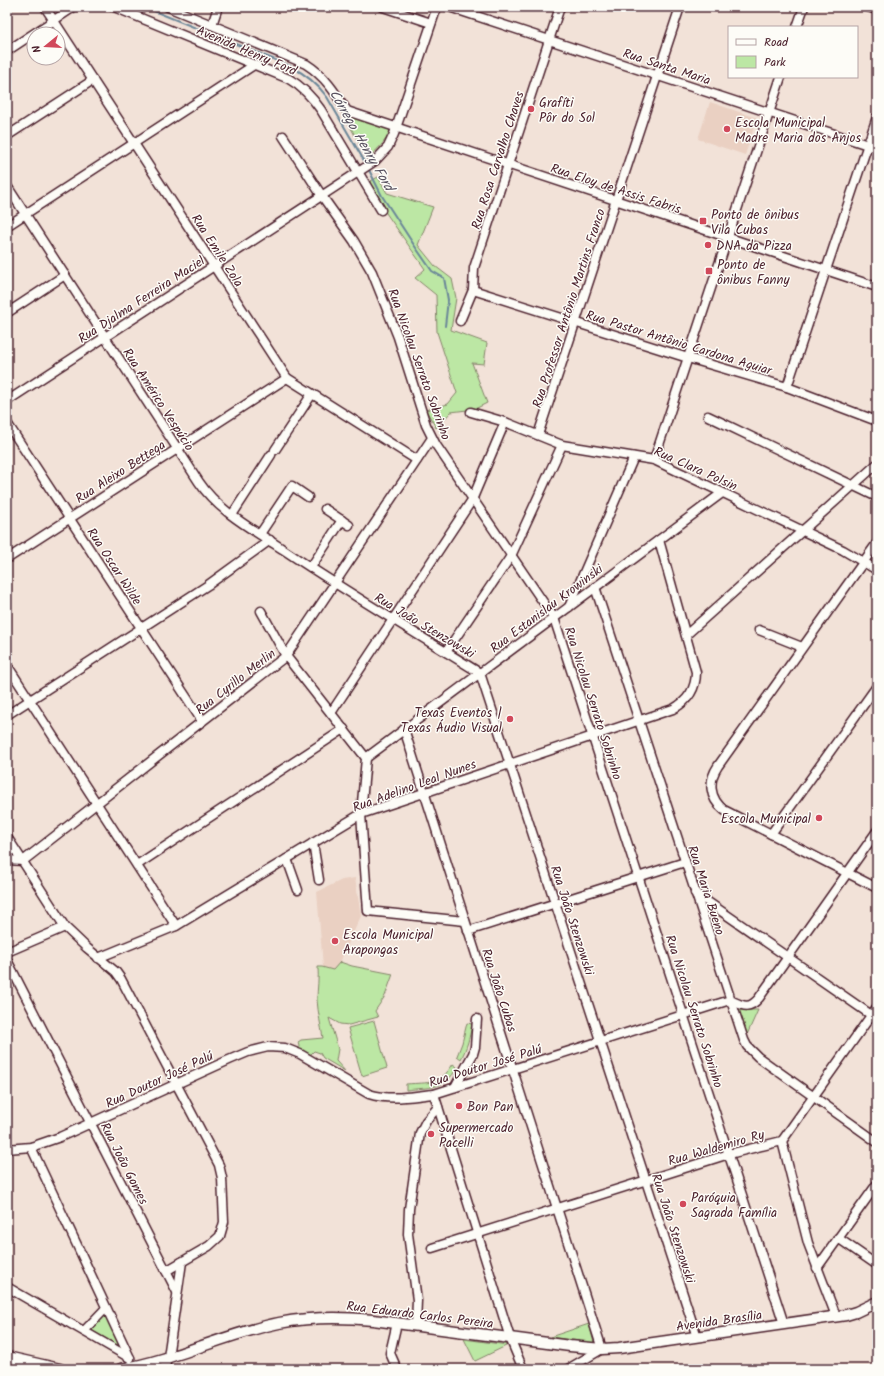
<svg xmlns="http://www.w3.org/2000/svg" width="884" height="1376" font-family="Kalam,sans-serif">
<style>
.built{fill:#ead0c2}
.green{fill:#bce7a4;stroke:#838368}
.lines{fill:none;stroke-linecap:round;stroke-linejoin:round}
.stream{stroke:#6a8698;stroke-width:2}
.minor-casing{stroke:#4a1f2b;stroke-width:11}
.major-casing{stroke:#4a1f2b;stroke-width:13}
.minor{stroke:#fdfcf7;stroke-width:8}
.major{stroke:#fdfcf7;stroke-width:10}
.poi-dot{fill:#d1495b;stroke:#fdfcf7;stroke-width:1.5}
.labels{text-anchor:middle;stroke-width:3;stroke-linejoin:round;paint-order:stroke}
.street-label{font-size:13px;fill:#4a1f2b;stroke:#fdfcf7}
.poi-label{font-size:13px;fill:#4a1f2b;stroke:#fdfcf7;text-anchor:start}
.water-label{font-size:14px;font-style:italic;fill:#5a5361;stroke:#fdfcf7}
</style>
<rect width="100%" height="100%" fill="#f2e2d8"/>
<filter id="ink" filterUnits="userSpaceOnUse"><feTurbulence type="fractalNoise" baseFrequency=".025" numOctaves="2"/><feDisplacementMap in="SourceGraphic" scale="8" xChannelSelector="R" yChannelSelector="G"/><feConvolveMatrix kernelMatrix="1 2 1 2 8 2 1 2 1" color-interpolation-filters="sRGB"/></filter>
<g filter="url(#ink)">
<g class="built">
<path d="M 710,102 L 757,118 L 745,155 L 698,139 Z"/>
<path d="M 355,878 L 361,916 L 340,962 L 333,970 L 323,967 L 317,892 L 342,880 Z"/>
</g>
<g class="green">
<path d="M 344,115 L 391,130 C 385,142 378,150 367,158 Z"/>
<path d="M 378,177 L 387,193 L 433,207 L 418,245 L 435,266 L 452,279 L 456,298 L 451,330 L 487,343 L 484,364 L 472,363 L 487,403 L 475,409 L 451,412 L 436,428 L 426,410 L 448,404 L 457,393 L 437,332 L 436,295 L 415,278 L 425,269 L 386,213 L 369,182 Z"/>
<path d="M 340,962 L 352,966 L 393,974 L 385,996 L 375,1011 L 378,1017 L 349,1025 L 340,1024 L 329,1018 L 338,1049 L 336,1061 L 345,1071 L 323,1058 L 320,1053 L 314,1051 L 310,1055 L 300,1051 L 298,1042 L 301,1040 L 323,1038 C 321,1026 318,1013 317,1000 C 317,989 319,978 318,967 L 322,967 L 333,970 Z"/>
<path d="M 737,1010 L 758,1010 L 746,1037 Z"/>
<path d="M 374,1021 L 387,1068 L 362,1076 L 348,1028 Z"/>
<path d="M 467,1023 L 472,1024 C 470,1036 467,1048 461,1059 L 457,1056 L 462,1043 Z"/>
<path d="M 453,1064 L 457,1067 C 446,1090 429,1087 406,1090 L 406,1084 C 430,1082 439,1086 453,1064 Z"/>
<path d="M 105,1314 L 121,1347 L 91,1330 Z"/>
<path d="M 589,1324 L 594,1343 L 550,1337 Z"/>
<path d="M 464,1339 L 508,1345 L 475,1361 Z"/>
</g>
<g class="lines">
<g class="stream">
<path d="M 144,7 L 290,66 C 305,74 317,83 327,97 L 366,164"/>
<path d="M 368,168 L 382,196 L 414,245 L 432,271 L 444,278 L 448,300 L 445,326"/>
</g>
<g class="minor-casing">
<g id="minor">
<path d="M 45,7 L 287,378 L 417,460"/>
<path d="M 114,7 L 289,79 C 303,87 312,97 321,110 L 381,210"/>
<path d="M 168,7 L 306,64 C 325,76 335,92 347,111 L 877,287"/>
<path d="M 383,7 L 431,23"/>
<path d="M 449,7 L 877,148"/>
<path d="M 868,7 L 877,10"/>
<path d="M 212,25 L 218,7"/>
<path d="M 797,27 L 804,7"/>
<path d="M 7,51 L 74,7"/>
<path d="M 7,136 L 93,80"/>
<path d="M 283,136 L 322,196 L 354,241 L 372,272 L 398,337 L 426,425 L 436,445 L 554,618 L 784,1324"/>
<path d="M 7,186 L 199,482 C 219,512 254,530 284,550 C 348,593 414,632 480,673 L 697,1337"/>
<path d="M 7,226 L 254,65"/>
<path d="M 473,290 L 688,358 L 787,387 L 877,421"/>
<path d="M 7,313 L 65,275"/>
<path d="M 460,321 L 473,290 L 474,268 L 560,7"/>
<path d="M 787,387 L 877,117"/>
<path d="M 7,401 L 375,161 L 388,147 L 394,134 L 437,7"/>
<path d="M 471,412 L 505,422 L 562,445 L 654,460 L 843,550 L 877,570"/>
<path d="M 708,416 L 877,497"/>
<path d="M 7,423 L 202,721"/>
<path d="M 538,435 L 680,7"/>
<path d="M 275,450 L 312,394"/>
<path d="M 654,460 L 781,77"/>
<path d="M 325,509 L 349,525"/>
<path d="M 232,515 L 271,455"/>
<path d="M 260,534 L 292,486 L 308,497"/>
<path d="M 877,543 L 718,766 C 708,781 709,798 724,810 L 877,888"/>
<path d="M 7,559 L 287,378"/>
<path d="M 311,567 L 342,520"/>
<path d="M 595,587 L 744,1040 L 747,1046 L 758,1057 L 877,1142"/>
<path d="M 569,607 L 634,457"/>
<path d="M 261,611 L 286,656 L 366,758 L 361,814 L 368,911 L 465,921"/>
<path d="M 759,630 L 802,647"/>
<path d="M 686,635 L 877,464"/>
<path d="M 446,652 L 511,556 L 562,445"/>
<path d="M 7,665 L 176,926"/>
<path d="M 331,713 L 472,500 L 505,422"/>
<path d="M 7,715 L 208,585 L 270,540"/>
<path d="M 404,729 L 602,1349 L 568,1369"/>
<path d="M 366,758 L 722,493"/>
<path d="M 771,834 L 877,686"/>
<path d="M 7,837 L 65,927 L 87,948 L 116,972 L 121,979 L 219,1165 L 222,1178 L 224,1222 L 220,1236 L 209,1246 L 166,1271"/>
<path d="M 313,843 L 319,880"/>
<path d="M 287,859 L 298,890"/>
<path d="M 7,860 L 23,861 L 286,656 L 432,438"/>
<path d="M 137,865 L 344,729"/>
<path d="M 695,893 L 877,1019"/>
<path d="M 468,931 L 685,862"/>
<path d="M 7,952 L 65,927"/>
<path d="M 98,958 L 176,926 L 361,814 L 673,709 C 688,701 696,689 696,672 L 659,540"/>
<path d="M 7,960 L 177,1292"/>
<path d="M 455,1087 L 473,1054 L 475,1047 L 477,1019"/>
<path d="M 434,1094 L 510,1338 L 523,1369"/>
<path d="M 782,1141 L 808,1243 L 836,1316"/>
<path d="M 31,1147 L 130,1358"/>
<path d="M 7,1149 L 31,1147 L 60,1137 L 229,1060 L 248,1052 L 268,1047 L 285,1048 L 300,1054 L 369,1094 C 391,1101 412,1096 434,1094 L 730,1000 C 743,1006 749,1010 759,998 L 877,831"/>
<path d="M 838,1238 L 877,1265"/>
<path d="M 432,1248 L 729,1154 L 782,1141 L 877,1007"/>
<path d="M 817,1268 L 877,1184"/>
<path d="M 7,1287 L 130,1358"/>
<path d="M 397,1323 L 390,1353 L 397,1369"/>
<path d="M 416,1325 L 417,1300 L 408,1234 L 409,1209 L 420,1133 L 426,1121 L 438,1107"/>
<path d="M 84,1331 L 106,1308"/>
<path d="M 164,1369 L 168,1357 L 182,1262"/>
</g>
</g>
<g class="major-casing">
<g id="major">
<path d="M 7,1357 L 60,1369"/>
<path d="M 121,1369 C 175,1360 225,1334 279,1323 C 310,1317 342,1317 373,1320 L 570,1346 L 602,1349 L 619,1348 L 846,1315 L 856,1312 L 877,1302"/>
</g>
</g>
<use href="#minor" class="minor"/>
<use href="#major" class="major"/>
</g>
</g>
<g class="poi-dot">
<circle cx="531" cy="109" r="4"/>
<circle cx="727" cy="129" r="4"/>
<rect x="699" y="217" width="8" height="8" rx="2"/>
<circle cx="708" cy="245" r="4"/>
<rect x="705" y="267" width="8" height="8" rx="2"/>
<circle cx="510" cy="719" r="4"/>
<circle cx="819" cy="818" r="4"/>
<circle cx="335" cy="941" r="4"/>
<circle cx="459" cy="1106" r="4"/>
<circle cx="431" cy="1134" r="4"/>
<circle cx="683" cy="1204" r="4"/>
</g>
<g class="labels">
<g class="street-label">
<text transform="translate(247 50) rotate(23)" y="5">Avenida Henry Ford</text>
<text transform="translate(667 66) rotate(18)" y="5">Rua Santa Maria</text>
<text transform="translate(497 160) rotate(-72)" y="5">Rua Rosa Carvalho Chaves</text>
<text transform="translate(616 188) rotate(18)" y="5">Rua Eloy de Assis Fabris</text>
<text transform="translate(218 250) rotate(57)" y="5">Rua Emile Zola</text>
<text transform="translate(141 299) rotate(-33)" y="5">Rua Djalma Ferreira Maciel</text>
<text transform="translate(568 308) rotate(-72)" y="5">Rua Professor Antônio Martins Franco</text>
<text transform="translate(679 342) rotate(17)" y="5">Rua Pastor Antônio Cardona Aguiar</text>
<text transform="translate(420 364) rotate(70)" y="5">Rua Nicolau Serrato Sobrinho</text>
<text transform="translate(159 399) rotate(57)" y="5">Rua Américo Vespúcio</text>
<text transform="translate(696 468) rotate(24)" y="5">Rua Clara Polsin</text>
<text transform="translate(120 471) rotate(-33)" y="5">Rua Aleixo Bettega</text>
<text transform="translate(115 566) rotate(57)" y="5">Rua Oscar Wilde</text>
<text transform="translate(546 608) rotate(-37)" y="5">Rua Estanislau Krowinski</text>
<text transform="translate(425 625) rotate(31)" y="5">Rua João Stenzowski</text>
<text transform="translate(235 681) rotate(-38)" y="5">Rua Cyrillo Merlin</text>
<text transform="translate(594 703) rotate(72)" y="5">Rua Nicolau Serrato Sobrinho</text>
<text transform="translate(414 785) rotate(-20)" y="5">Rua Adelino Leal Nunes</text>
<text transform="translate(707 890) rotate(72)" y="5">Rua Maria Bueno</text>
<text transform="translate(573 920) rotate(72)" y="5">Rua João Stenzowski</text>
<text transform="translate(500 990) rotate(72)" y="5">Rua João Cubas</text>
<text transform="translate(695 1011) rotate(72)" y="5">Rua Nicolau Serrato Sobrinho</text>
<text transform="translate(485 1065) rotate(-17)" y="5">Rua Doutor José Palú</text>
<text transform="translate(159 1079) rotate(-25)" y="5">Rua Doutor José Palú</text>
<text transform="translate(716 1147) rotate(-16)" y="5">Rua Waldemiro Ry</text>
<text transform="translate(125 1163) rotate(63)" y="5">Rua João Gomes</text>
<text transform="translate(674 1228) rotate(72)" y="5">Rua João Stenzowski</text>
<text transform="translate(420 1314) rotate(7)" y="5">Rua Eduardo Carlos Pereira</text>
<text transform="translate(719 1320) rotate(-8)" y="5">Avenida Brasília</text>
</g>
<g class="poi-label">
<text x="539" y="107">Grafíti<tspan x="539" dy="15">Pôr do Sol</tspan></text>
<text x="735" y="127">Escola Municipal<tspan x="735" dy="15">Madre Maria dos Anjos</tspan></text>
<text x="711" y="219">Ponto de ônibus<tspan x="711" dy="15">Vila Cubas</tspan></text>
<text x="716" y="250">DNA da Pizza</text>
<text x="717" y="269">Ponto de<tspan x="717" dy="15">ônibus Fanny</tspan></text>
<text x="502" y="717" text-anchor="end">Texas Eventos |<tspan x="502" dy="15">Texas Áudio Visual</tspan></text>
<text x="811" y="823" text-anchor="end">Escola Municipal</text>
<text x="343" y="939">Escola Municipal<tspan x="343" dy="15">Arapongas</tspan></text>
<text x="467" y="1111">Bon Pan</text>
<text x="439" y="1132">Supermercado<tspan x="439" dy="15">Pacelli</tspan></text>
<text x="691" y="1202">Paróquia<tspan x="691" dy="15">Sagrada Família</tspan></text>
</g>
<g class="water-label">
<text transform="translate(362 140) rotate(60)" y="5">Córrego Henry Ford</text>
</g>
</g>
<rect width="884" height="1376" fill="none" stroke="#fdfcf7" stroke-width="24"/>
<rect x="12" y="12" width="860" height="1352" fill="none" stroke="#4a1f2b" stroke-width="1.5" filter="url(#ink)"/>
<rect x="728" y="26" width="130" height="52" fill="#fdfcf7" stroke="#b5a4a5"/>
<rect x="736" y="39" width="20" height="6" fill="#fdfcf7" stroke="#b5a4a5"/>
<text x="764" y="46" font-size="12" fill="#4a1f2b">Road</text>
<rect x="736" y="56" width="20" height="12" fill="#bce7a4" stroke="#b5a4a5"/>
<text x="764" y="66" font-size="12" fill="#4a1f2b">Park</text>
<g transform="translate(46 46) rotate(252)"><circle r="19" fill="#fdfcf7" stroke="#b5a4a5"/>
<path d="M0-3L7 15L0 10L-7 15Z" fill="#d1495b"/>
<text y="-6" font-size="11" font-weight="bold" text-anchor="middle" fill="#4a1f2b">N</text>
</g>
</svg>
